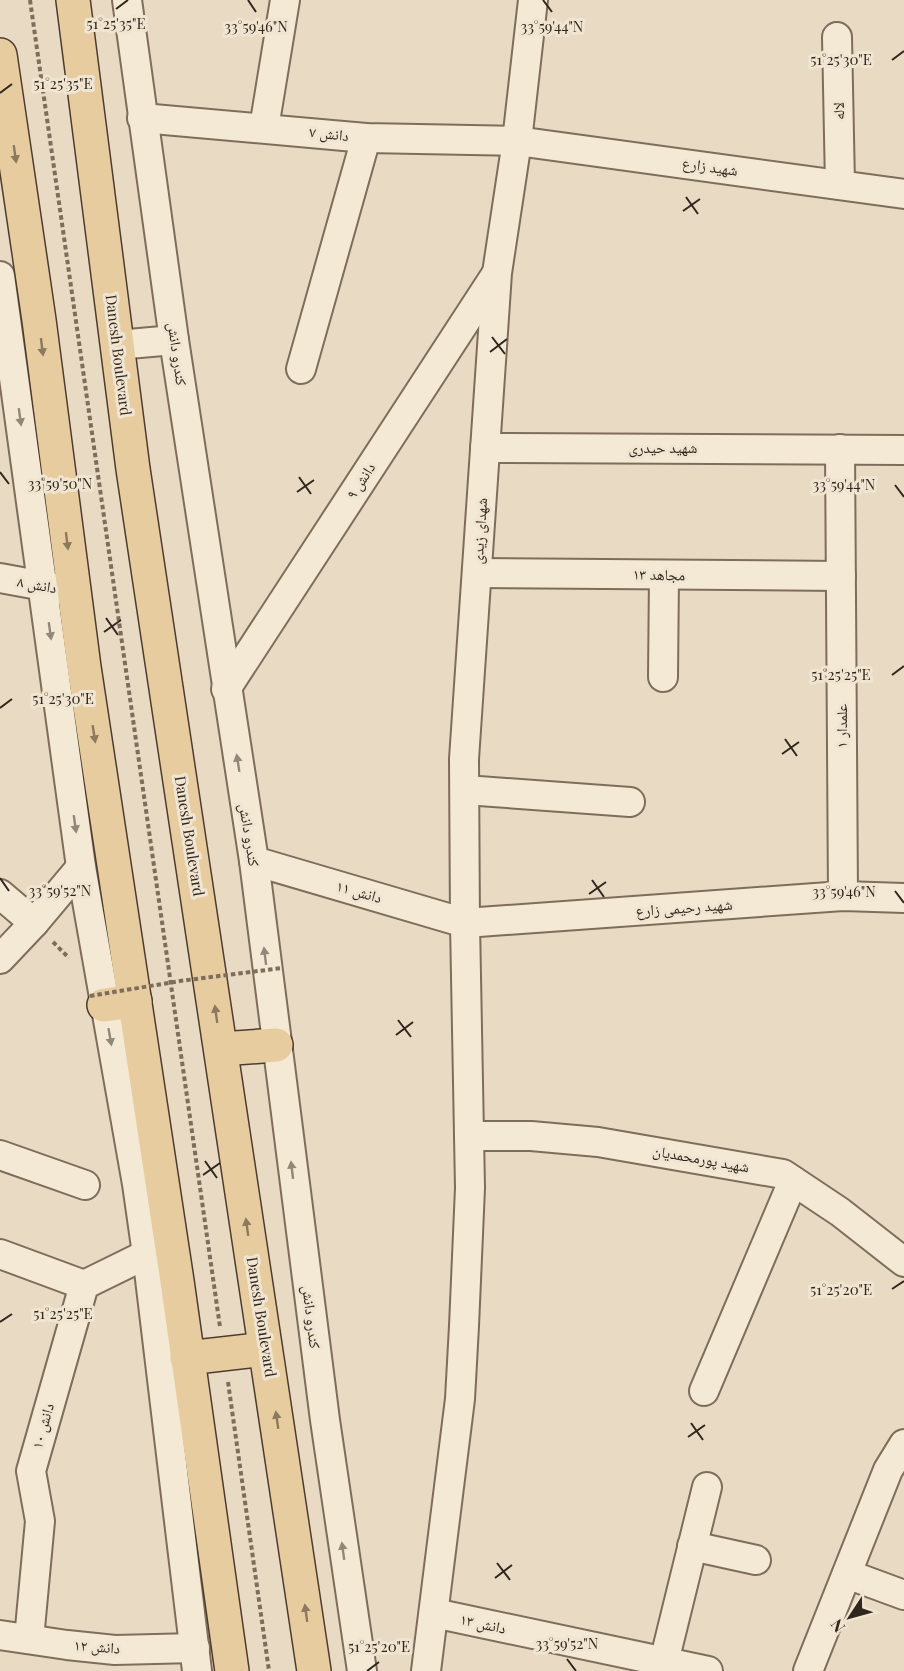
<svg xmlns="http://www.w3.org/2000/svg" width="904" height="1671" font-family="'Playfair Display','Noto Naskh Arabic',serif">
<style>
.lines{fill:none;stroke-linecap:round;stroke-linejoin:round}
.minor-casing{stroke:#7f6d5c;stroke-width:32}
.major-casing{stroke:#4e3c30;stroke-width:36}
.path{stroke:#7f6d5c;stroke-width:4;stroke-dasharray:4.5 3;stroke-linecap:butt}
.minor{stroke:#f4e9d5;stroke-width:28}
.major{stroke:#e7cc9f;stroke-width:33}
.path-bridge{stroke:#7f6d5c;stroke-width:4;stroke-dasharray:4.5 3;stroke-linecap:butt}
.oneway{fill:#8c795e}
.oneway2{fill:#92887a}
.ticks{fill:none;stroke:#31261e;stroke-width:2}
.labels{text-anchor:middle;stroke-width:6;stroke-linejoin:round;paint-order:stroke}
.street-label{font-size:15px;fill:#31261e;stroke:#f0e5d1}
.ticks-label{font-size:15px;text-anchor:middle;fill:#31261e;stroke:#f0e5d1;stroke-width:6;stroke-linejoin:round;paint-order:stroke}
</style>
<rect width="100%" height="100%" fill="#e8dac3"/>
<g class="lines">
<g class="minor-casing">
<g id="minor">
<path d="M 127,0 L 174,340 L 254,861 L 325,1420 L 362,1671"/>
<path d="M 837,37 L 840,185"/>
<path d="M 142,118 L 366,138 L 517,141 L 904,194"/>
<path d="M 264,128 L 285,0"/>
<path d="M 0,276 L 81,867 L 137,1184 L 147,1254 L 197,1671"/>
<path d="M 117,345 L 174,340"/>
<path d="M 301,369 L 366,138"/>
<path d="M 485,448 L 904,450"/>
<path d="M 840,449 L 843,896"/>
<path d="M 477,573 L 841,576"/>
<path d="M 0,578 L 60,589"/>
<path d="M 663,677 L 664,575"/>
<path d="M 226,689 L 495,276"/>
<path d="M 465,790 L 630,802"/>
<path d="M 254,861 L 465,923 L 843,896 L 904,898"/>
<path d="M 0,894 L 34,923"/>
<path d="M 0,959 L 34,923 L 81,867"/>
<path d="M 469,1136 L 531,1136 L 598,1142 L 783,1174 L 840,1212 L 904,1262"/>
<path d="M 0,1155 L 85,1185"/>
<path d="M 0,1254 L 84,1285"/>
<path d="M 704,1391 L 793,1181"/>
<path d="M 692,1546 L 756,1560"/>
<path d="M 847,1574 L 904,1595"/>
<path d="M 434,1613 L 708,1671"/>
<path d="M 0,1635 L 67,1645 L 115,1650 L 195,1648"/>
<path d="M 29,1639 L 40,1521 L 31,1471 L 84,1285 L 147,1254"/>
<path d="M 664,1662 L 707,1487"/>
<path d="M 426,1671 L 460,1399 L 464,1326 L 470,1188 L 465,923 L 464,759 L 497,273 L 517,141 L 533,0"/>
<path d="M 808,1671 L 888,1470 L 904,1444"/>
</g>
</g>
<g class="major-casing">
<g id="major">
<path d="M 73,0 L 133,469 L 314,1671"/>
<path d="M 0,55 L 39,320 L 84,667 L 177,1281 L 232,1671"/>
<path d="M 104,1005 L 135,1001"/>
<path d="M 221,1049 L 276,1045"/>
<path d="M 187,1358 L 265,1349"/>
</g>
</g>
<g class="path">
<path d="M 30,0 L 220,1327"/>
<path d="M 53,942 L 69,958"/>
<path d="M 228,1382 L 269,1671"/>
</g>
<use href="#minor" class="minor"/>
<use href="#major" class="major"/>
<path class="path-bridge" d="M 90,996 L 180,981 L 282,968"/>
</g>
<defs><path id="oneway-solid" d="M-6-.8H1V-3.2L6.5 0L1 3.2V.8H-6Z" transform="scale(1.5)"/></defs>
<g class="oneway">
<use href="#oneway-solid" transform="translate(15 154) rotate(82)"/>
<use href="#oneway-solid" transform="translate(42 347) rotate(83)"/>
<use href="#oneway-solid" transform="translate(67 541) rotate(83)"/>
<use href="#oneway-solid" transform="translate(94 734) rotate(81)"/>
<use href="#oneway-solid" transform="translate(216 1014) rotate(-98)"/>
<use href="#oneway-solid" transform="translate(247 1227) rotate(-98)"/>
<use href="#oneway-solid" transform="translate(277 1420) rotate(-98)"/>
<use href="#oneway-solid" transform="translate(306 1613) rotate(-98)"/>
</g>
<g class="oneway2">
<use href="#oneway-solid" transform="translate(20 417) rotate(82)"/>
<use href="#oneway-solid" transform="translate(50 631) rotate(82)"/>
<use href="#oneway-solid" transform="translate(238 763) rotate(-99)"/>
<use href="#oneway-solid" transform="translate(75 824) rotate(82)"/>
<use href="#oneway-solid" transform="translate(265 956) rotate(-97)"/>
<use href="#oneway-solid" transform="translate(110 1037) rotate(80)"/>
<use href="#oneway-solid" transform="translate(292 1170) rotate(-97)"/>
<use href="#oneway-solid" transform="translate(343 1551) rotate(-98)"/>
</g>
<path class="ticks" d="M 248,0 L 256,12M 543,0 L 552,12M 116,9 L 128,0M 892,60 L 904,51M 0,93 L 12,84M 686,197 L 698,214M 683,211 L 700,199M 492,337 L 505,354M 490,352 L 507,339M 0,472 L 9,484M 299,477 L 311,494M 895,485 L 904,497M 297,492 L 314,480M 106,618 L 118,635M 104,632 L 121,620M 892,675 L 904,666M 0,708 L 12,699M 785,739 L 797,756M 782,754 L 799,742M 0,878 L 9,891M 592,880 L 604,897M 895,891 L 904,903M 589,894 L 606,882M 398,1020 L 411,1037M 396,1035 L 413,1022M 205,1161 L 217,1178M 203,1175 L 220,1163M 892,1289 L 904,1281M 0,1322 L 12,1314M 691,1423 L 703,1440M 688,1437 L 705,1425M 497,1563 L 510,1580M 495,1578 L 512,1565M 567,1659 L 576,1671M 367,1671 L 379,1662"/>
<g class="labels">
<g class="street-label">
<text transform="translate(839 111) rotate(-91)" y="5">لاله</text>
<text transform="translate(329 134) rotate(6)" y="5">دانش ۷</text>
<text transform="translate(710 167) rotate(8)" y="5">شهید زارع</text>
<text transform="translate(177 354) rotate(82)" y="5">کندرو دانش</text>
<text transform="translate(118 355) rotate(83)" y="5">Danesh Boulevard</text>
<text x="663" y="453">شهید حیدری</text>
<text transform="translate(361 481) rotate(-57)" y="5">دانش ۹</text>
<text transform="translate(480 531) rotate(-86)" y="5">شهدای زیدی</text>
<text transform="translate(659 575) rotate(1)" y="5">مجاهد ۱۳</text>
<text transform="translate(37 585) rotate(10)" y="5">دانش ۸</text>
<text transform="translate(842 726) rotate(-90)" y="5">علمدار ۱</text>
<text transform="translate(249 835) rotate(81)" y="5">کندرو دانش</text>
<text transform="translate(189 836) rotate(81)" y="5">Danesh Boulevard</text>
<text transform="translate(359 892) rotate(16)" y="5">دانش ۱۱</text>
<text transform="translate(684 908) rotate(-4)" y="5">شهید رحیمی زارع</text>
<text transform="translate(701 1159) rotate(10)" y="5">شهید پورمحمدیان</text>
<text transform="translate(261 1317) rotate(81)" y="5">Danesh Boulevard</text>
<text transform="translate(311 1317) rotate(83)" y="5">کندرو دانش</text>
<text transform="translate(43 1426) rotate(-74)" y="5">دانش ۱۰</text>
<text transform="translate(483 1624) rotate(12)" y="5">دانش ۱۳</text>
<text transform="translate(97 1647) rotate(4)" y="5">دانش ۱۲</text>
</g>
</g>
<g class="ticks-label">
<text x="116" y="29">51°25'35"E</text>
<text x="256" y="32">33°59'46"N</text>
<text x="552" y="32">33°59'44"N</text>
<text x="841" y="65">51°25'30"E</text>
<text x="63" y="89">51°25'35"E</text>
<text x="60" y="489">33°59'50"N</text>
<text x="844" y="490">33°59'44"N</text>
<text x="841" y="680">51°25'25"E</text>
<text x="63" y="704">51°25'30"E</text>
<text x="60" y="896">33°59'52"N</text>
<text x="844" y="897">33°59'46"N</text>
<text x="841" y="1295">51°25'20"E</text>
<text x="63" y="1319">51°25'25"E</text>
<text x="567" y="1649">33°59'52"N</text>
<text x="379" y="1652">51°25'20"E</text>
</g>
<g transform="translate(850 1617) rotate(234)" stroke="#f0e5d1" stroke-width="4.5" paint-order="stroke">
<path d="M0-4.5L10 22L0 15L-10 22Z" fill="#31261e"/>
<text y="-9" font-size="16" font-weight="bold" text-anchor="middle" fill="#31261e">N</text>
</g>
</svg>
